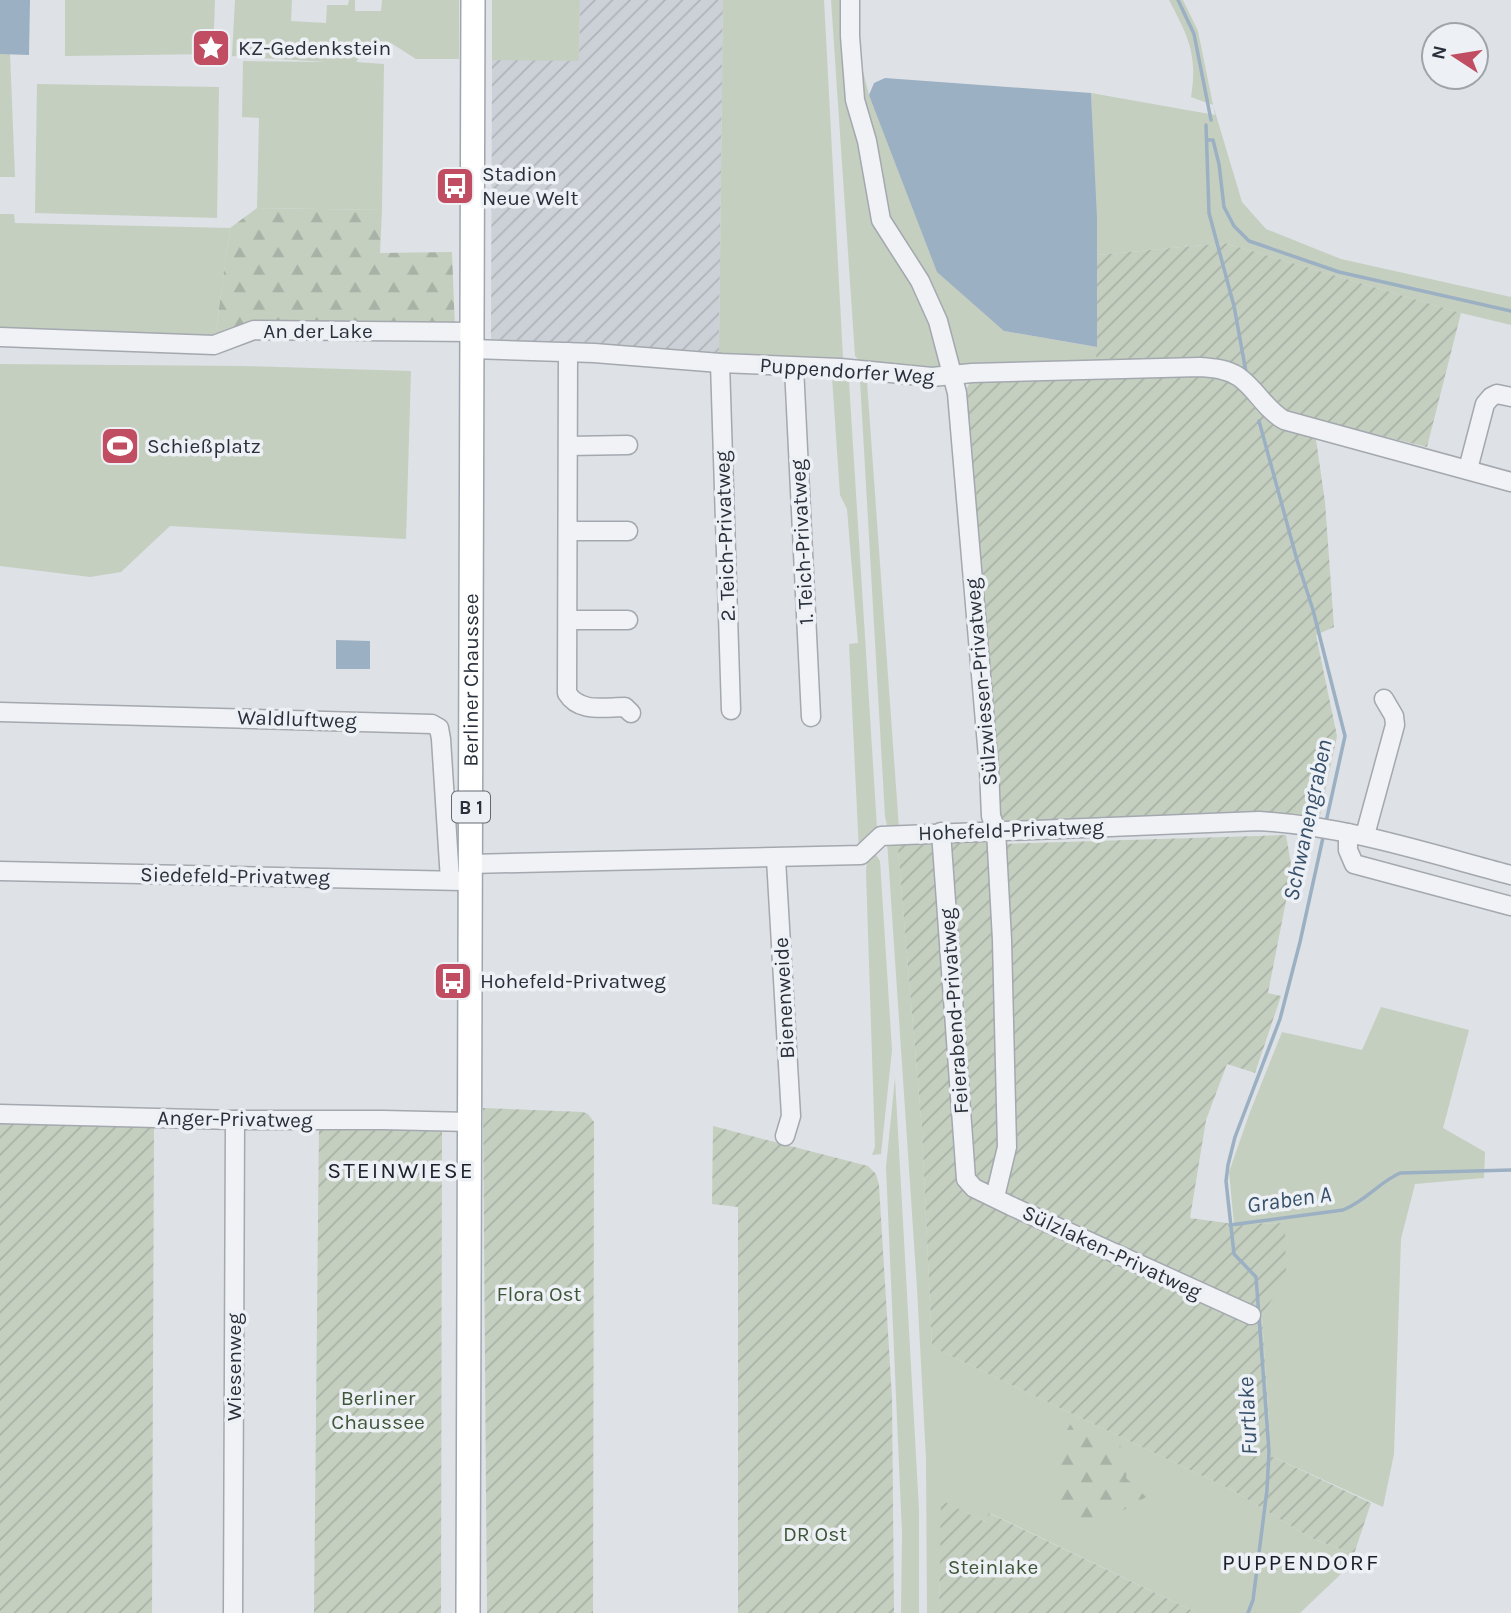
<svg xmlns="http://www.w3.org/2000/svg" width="1511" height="1613" font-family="Karla,sans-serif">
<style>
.industrial{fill:url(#industrial-furrows)}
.green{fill:#c4cfc0}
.forest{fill:url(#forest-firs)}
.garden{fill:url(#garden-furrows)}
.water{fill:#9cb0c3}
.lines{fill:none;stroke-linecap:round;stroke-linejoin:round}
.stream{stroke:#9cb0c3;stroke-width:3.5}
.minor-casing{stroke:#a4a8af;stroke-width:21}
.major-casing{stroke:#9ea6b1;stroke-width:26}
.minor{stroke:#f0f2f5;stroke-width:18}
.major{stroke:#fff;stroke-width:23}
.labels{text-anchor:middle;stroke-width:7;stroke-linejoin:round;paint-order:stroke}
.shield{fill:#edf0f4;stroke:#646a72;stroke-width:2}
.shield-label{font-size:19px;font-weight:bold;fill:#29303b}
.poi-label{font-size:21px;fill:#29303b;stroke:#edf0f4;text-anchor:start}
.street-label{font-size:21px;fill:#29303b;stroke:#edf0f4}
.park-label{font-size:21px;fill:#3e5637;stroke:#edf0f4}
.water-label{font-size:23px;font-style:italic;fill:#37506b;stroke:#edf0f4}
.neighbourhood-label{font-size:23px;letter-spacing:2px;fill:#1b212c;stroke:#edf0f4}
</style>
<defs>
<pattern id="industrial-furrows" width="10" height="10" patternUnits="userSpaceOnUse" patternTransform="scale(1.75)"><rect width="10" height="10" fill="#ccd1d7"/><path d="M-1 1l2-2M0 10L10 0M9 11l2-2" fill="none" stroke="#afb4b9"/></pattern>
<pattern id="forest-firs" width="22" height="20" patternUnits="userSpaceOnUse" patternTransform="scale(1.75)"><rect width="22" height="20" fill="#c4cfc0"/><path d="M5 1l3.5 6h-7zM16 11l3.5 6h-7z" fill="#a8b2a6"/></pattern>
<pattern id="garden-furrows" width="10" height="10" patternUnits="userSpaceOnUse" patternTransform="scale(1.75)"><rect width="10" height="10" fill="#c4cfc0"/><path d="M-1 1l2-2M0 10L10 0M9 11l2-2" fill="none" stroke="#a8b2a6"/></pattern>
</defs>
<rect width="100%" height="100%" fill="#dee1e6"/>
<path class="industrial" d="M 580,0 L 723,0 L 719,353 L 491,339 L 492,60 L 579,60 Z"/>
<g class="green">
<path d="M 65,0 L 215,0 L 213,54 L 65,56 Z"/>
<path d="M 235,0 L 292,0 L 291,21 L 326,23 L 327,5 L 348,5 L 349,0 L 355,0 L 355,11 L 381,11 L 382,0 L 459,0 L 459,59 L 416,59 L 391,43 L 371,43 L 356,62 L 384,64 L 382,210 L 257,208 L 259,118 L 242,117 L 243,61 L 328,62 L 232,56 Z"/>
<path d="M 492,0 L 580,0 L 579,61 L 492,60 Z"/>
<path d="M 723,0 L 824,0 L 843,358 L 719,353 Z"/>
<path d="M 831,0 L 850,0 L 850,36 L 862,67 L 869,95 L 1004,331 L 1097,347 L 1096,364 L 930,370 L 862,364 L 855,356 Z"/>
<path d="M 1169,0 L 1183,0 L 1198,31 L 1213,105 L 1242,202 L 1266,229 L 1341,259 L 1511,297 L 1511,325 L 1461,313 L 1225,243 L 1097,255 L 1091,93 L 1215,115 L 1213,105 L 1191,97 C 1198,55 1188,36 1169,0 Z"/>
<path d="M 0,54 L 10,54 L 15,177 L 0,177 Z"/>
<path d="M 37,84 L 219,87 L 217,218 L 35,213 Z"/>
<path d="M 0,214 L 14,214 L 15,223 L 230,228 L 215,338 L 0,328 Z"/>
<path d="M 0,364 L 242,366 L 411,371 L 406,539 L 170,526 L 121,572 L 90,577 L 0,566 Z"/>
<path d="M 863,376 L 867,382 L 899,829 L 888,830 L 885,816 L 860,380 Z"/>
<path d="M 832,377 L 849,382 L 877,828 L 859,852 L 849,644 L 858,643 L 847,509 L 840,495 Z"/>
<path d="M 897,838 L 922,1130 L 932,1347 L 1232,1490 L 1311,1538 L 1354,1554 L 1342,1573 L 1300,1613 L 1197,1613 L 990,1513 L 985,1522 L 942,1501 L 939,1613 L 927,1613 L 926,1459 L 917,1288 L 887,840 Z"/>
<path d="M 874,852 L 880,861 L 892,1050 L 881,1154 L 872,1155 L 875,1147 L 866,872 L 867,859 Z"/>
<path d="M 1381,1007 L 1469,1030 L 1443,1128 L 1485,1152 L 1484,1178 L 1415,1184 L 1401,1239 L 1394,1454 L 1383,1507 L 1271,1456 L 1262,1316 L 1285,1276 L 1285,1223 L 1234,1224 L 1229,1172 L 1250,1112 L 1282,1032 L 1362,1050 Z"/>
<path d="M 895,1078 L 919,1510 L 919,1613 L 901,1613 L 902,1533 L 886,1167 Z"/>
</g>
<g class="forest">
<path d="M 257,208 L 382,210 L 380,253 L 452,252 L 455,330 L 254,330 L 214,345 L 230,228 Z"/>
<path d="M 1072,1422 L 1116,1441 L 1129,1457 L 1126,1478 L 1146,1497 L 1089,1530 L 1047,1494 L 1063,1470 L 1053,1451 Z"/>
</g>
<g class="garden">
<path d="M 1225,243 L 1461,313 L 1427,447 L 1313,419 L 1325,502 L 1334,627 L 1316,635 L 1337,736 L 1319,820 L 1001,825 L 997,820 L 964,394 L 971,380 L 1096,376 L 1097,255 Z"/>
<path d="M 1286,835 L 1292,870 L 1268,993 L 1281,996 L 1255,1073 L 1227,1064 L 1206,1120 L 1190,1218 L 1234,1224 L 1285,1223 L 1286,1276 L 1262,1316 L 1271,1456 L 1371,1503 L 1354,1554 L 1311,1538 L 1232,1490 L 932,1347 L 922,1130 L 897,838 L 986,838 L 1004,844 Z"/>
<path d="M 483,1108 L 583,1112 L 588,1114 L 594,1122 L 593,1613 L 487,1613 Z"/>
<path d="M 0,1114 L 154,1118 L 152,1613 L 0,1613 Z"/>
<path d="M 319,1125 L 442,1129 L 441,1613 L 314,1613 Z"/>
<path d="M 713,1126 L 868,1166 L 876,1174 L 879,1185 L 892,1398 L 894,1613 L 738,1613 L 738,1207 L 712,1204 Z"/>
<path d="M 941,1500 L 985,1522 L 989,1513 L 1197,1613 L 939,1613 Z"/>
</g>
<g class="water">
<path d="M 0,0 L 30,0 L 29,55 L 0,54 Z"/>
<path d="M 885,78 L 1091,93 L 1097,218 L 1097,347 L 1004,331 L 937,272 L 869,95 L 874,83 Z"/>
<path d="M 336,640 L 370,641 L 370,669 L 336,669 Z"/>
</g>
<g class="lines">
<g class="stream">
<path d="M 1178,0 L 1194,34 L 1211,120"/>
<path d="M 1206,125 L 1209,213 L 1234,306 L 1246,372"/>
<path d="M 1208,140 L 1213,140 L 1219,164 L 1224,207 L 1234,226 L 1249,241 L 1339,272 L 1511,311"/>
<path d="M 1259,421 L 1297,560 L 1313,610 L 1345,736 L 1326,822"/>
<path d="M 1230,1225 L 1343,1210 C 1367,1200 1378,1183 1400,1173 L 1511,1170"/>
<path d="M 1248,1613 L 1253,1600 L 1267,1490 L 1269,1451 L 1256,1277 L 1234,1254 L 1226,1181 L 1228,1165 L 1235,1137 L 1280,1019 L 1300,942 L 1324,833"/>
</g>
<g class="minor-casing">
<g id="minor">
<path d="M 850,0 L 850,36 L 855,100 L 867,141 L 881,220 L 920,281 L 938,321 L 957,393 L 989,769 L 991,816 L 996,830 L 1002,940 L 1007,1147 L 995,1197"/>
<path d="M 0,337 L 214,345 L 254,330 L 472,332"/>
<path d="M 472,349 L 594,353 L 720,363 L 840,368 L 932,377 L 972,373 L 1200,367 C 1214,368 1227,369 1239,377 C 1256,389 1265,409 1284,420 L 1511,482"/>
<path d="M 568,352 L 567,693 C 579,713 604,707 625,707 L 631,713"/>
<path d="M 720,363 L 731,710"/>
<path d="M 794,367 L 811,717"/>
<path d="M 568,446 L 628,445"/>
<path d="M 1468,469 L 1485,404 L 1491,397 L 1497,394 L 1511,397"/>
<path d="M 568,531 L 628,531"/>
<path d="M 568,620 L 628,620"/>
<path d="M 0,712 L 432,724 L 439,728 L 441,739 L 450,880"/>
<path d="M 941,832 L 966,1179 L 974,1188 L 1011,1206 L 1251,1315"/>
<path d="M 1348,833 L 1348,850 L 1354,864 L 1511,906"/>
<path d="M 1365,835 L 1395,725 L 1394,716 L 1384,699"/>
<path d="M 776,859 L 791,1116 L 785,1136"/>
<path d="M 470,864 L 861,855 L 881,836 L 1259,821 C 1347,826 1427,853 1511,875"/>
<path d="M 0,871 L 462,881"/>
<path d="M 0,1114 L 235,1120 L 383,1120 L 470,1122"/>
<path d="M 233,1613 L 235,1120"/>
</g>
</g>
<g class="major-casing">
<g id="major">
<path id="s1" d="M 468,1613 L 473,0"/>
</g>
</g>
<use href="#minor" class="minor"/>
<use href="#major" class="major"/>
</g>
<defs>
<g id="sight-square" transform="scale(2.0125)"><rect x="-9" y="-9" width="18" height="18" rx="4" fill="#c14d62" stroke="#edf0f4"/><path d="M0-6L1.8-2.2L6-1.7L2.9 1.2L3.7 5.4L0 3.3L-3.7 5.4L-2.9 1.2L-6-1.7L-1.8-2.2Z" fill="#fff"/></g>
<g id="bus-square" transform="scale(2.0125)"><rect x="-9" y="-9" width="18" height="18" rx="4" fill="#c14d62" stroke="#edf0f4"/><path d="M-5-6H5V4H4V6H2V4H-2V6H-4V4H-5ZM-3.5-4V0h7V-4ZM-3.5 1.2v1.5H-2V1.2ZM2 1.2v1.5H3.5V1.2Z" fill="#fff"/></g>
<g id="stadium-square" transform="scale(2.0125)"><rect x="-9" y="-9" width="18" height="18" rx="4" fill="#c14d62" stroke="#edf0f4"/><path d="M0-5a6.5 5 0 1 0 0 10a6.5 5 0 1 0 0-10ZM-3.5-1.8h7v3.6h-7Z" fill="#fff"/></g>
</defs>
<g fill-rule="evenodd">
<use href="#sight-square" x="211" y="48"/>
<use href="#bus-square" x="455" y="186"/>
<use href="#stadium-square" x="120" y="446"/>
<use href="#bus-square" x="453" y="981"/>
</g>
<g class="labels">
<rect class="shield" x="452" y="791.5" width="38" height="31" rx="5"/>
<g class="shield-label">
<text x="471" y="814">B 1</text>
</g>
<g class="poi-label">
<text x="238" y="55">KZ-Gedenkstein</text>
<text x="482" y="181">Stadion<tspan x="482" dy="24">Neue Welt</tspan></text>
<text x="147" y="453">Schießplatz</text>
<text x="480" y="988">Hohefeld-Privatweg</text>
</g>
<g class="street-label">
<text x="318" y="338">An der Lake</text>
<text transform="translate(847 371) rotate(4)" y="7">Puppendorfer Weg</text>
<text transform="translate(725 536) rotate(-92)" y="7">2. Teich-Privatweg</text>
<text transform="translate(802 542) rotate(-93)" y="7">1. Teich-Privatweg</text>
<text dy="7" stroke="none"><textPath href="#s1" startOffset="933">Berliner Chaussee</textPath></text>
<text transform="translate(981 682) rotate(-95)" y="7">Sülzwiesen-Privatweg</text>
<text transform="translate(297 719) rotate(2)" y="7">Waldluftweg</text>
<text transform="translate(1011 830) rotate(-2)" y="7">Hohefeld-Privatweg</text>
<text transform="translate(235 876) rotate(1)" y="7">Siedefeld-Privatweg</text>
<text transform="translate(784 998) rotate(-93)" y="7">Bienenweide</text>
<text transform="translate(954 1011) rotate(-94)" y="7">Feierabend-Privatweg</text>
<text transform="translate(235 1119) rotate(1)" y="7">Anger-Privatweg</text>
<text transform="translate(1112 1252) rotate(25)" y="7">Sülzlaken-Privatweg</text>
<text transform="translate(234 1367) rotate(-90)" y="7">Wiesenweg</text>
</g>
<g class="park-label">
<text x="539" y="1301">Flora Ost</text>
<text x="378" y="1405">Berliner<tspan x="378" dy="24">Chaussee</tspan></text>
<text x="815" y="1541">DR Ost</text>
<text x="993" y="1574">Steinlake</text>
</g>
<g class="water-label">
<text transform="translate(1307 820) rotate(-78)" y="8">Schwanengraben</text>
<text transform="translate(1289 1199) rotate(-8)" y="8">Graben A</text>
<text transform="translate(1247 1416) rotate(-93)" y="8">Furtlake</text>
</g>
<g class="neighbourhood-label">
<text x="401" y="1178">STEINWIESE</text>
<text x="1301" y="1570">PUPPENDORF</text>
</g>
</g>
<g transform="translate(1455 56) rotate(282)"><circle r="33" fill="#edf0f4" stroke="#9fa3aa" stroke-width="2"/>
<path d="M0-5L12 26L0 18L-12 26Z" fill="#c14d62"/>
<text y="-10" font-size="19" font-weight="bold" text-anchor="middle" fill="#29303b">N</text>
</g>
</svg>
